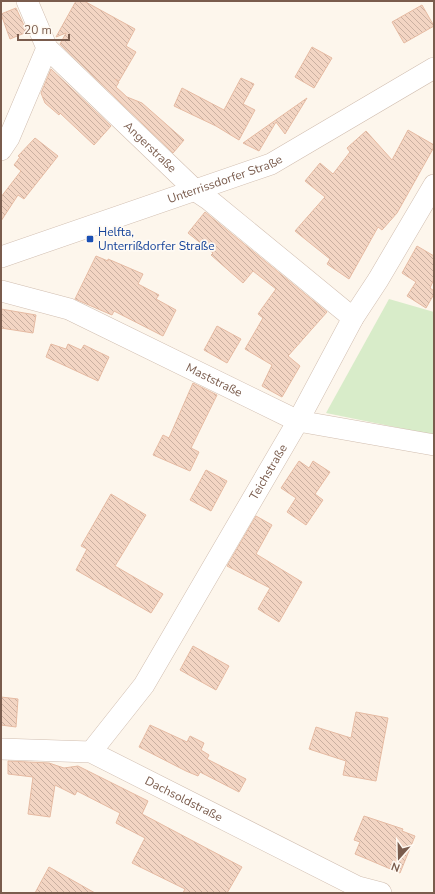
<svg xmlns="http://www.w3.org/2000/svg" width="435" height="894" font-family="'Nunito Sans',sans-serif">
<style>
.green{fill:#d8ecc9}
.building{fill:url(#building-back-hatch);stroke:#e6bba3}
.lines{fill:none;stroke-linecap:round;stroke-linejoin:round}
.street-casing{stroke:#d1beb0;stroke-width:22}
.street{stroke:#fff;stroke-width:21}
.transit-dot{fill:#1a4fb4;stroke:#fffaf3;stroke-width:1.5}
.labels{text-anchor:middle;stroke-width:3.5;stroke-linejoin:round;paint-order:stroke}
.street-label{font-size:12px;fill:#7a5c4d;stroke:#fffaf3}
.transit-label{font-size:12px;fill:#164399;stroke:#fffaf3;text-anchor:start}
</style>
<defs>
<pattern id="building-back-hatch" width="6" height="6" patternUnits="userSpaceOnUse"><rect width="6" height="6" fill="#f3d5c3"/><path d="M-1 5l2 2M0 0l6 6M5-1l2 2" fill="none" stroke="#cab0a1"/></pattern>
</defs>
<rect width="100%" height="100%" fill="#fdf6ec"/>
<path class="green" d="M 389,299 L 434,312 L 434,435 L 326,413 Z"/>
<g class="building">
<path d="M 76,1 L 84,1 L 135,29 L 126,46 L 136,52 L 119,81 L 115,79 L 119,82 L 116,87 L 127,97 L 142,103 L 184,140 L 173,153 L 60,44 L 66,33 L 56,37 Z"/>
<path d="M 422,5 L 434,26 L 404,43 L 392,22 Z"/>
<path d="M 16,8 L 27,32 L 10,39 L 1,14 Z"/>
<path d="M 312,47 L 332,58 L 314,88 L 295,77 Z"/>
<path d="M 51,69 L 111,126 L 94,145 L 60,113 L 59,115 L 45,103 L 41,93 Z"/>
<path d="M 241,78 L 254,84 L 243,104 L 255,110 L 239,140 L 216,126 L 174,106 L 182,88 L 224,110 Z"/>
<path d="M 307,98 L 285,134 L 276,122 L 259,151 L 243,143 Z"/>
<path d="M 408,130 L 434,145 L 434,147 L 397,213 L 382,230 L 378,227 L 349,279 L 327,264 L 330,259 L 295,231 L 325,197 L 305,181 L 320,163 L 333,174 L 350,152 L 347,148 L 366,131 L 392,160 Z"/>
<path d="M 35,138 L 58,156 L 24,199 L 18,195 L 1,221 L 1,197 L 21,171 L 14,165 L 20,157 L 18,156 Z"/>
<path d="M 205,212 L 327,312 L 288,356 L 300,366 L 282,397 L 262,386 L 272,365 L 245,349 L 263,318 L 258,314 L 276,289 L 253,271 L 243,283 L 211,255 L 213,253 L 188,233 Z"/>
<path d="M 417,246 L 434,256 L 434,279 L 430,288 L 434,291 L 434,294 L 426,308 L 407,296 L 416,282 L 402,273 Z"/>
<path d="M 96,256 L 108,261 L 108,259 L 143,274 L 138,284 L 159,295 L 156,299 L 176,310 L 163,336 L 114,311 L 112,315 L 75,299 Z"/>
<path d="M 1,309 L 36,315 L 33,333 L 1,328 Z"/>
<path d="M 217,326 L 241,339 L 227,363 L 204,350 Z"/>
<path d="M 51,344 L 66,349 L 68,344 L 81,350 L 84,345 L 109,357 L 98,381 L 46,357 Z"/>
<path d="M 193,383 L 217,395 L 191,448 L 199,452 L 190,471 L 153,455 L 163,435 L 169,438 Z"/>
<path d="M 299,461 L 309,468 L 313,461 L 330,472 L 315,494 L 323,500 L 306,525 L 287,512 L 296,498 L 281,488 Z"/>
<path d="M 206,470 L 227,481 L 211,511 L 190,500 Z"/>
<path d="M 111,494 L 146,515 L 115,566 L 163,594 L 151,613 L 76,570 L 87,549 L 81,546 Z"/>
<path d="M 256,516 L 272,525 L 256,554 L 302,582 L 279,622 L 258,609 L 270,588 L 227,566 Z"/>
<path d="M 193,646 L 229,666 L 216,690 L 180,670 Z"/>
<path d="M 1,697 L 18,699 L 16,727 L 1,725 Z"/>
<path d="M 356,712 L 388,718 L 376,781 L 343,775 L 346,761 L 309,749 L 316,727 L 351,738 Z"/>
<path d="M 150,725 L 187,742 L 190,736 L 204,743 L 201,750 L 209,755 L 207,759 L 246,779 L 239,792 L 200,772 L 198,776 L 186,771 L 139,747 Z"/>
<path d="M 8,761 L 49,763 L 64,768 L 78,766 L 148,801 L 142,814 L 242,867 L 227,893 L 183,893 L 185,889 L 132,863 L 145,838 L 116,823 L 120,813 L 77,791 L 75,795 L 55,785 L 50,817 L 28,814 L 33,777 L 8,774 Z"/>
<path d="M 364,816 L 403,829 L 402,831 L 415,836 L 400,873 L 355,854 L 360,842 L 354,840 Z"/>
<path d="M 49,867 L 95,893 L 35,893 Z"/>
</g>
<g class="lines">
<g class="street-casing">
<g id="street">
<path id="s1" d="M 27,1 L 47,48 L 196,191 L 208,199 L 353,318"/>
<path d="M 1,150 L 9,138 L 47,48"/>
<path id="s2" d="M 1,257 L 271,164 L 434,68"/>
<path id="s3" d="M 1,291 L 69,309 L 298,421 L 434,445"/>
<path id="s4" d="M 1,749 L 91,752 L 358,887 L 381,893"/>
<path id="s5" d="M 91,752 L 144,685 L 298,421 L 353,318 L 378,280 L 434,185"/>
</g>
</g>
<use href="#street" class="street"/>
</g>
<rect class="transit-dot" x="86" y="235" width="8" height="8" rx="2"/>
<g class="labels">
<g class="street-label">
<text dy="4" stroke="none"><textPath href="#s1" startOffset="194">Angerstraße</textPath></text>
<text dy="4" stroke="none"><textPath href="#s2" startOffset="237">Unterrissdorfer Straße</textPath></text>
<text dy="4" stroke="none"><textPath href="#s3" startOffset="232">Maststraße</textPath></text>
<text dy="4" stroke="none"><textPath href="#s5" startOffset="332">Teichstraße</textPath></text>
<text dy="4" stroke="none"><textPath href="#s4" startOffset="194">Dachsoldstraße</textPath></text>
</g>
<g class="transit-label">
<text x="98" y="236">Helfta,<tspan x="98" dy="14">Unterrißdorfer Straße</tspan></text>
</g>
</g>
<rect width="435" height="894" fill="none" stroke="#7a5c4d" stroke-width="4"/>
<g transform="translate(399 858) rotate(200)" stroke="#fffaf3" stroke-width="3" paint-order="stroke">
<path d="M0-3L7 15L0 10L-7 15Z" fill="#7a5c4d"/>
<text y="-6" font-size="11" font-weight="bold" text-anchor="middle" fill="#7a5c4d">N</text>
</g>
<path d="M18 34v6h51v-6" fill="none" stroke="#7a5c4d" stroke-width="2"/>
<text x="24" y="34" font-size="12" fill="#7a5c4d" stroke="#fffaf3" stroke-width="3" paint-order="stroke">20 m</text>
</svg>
